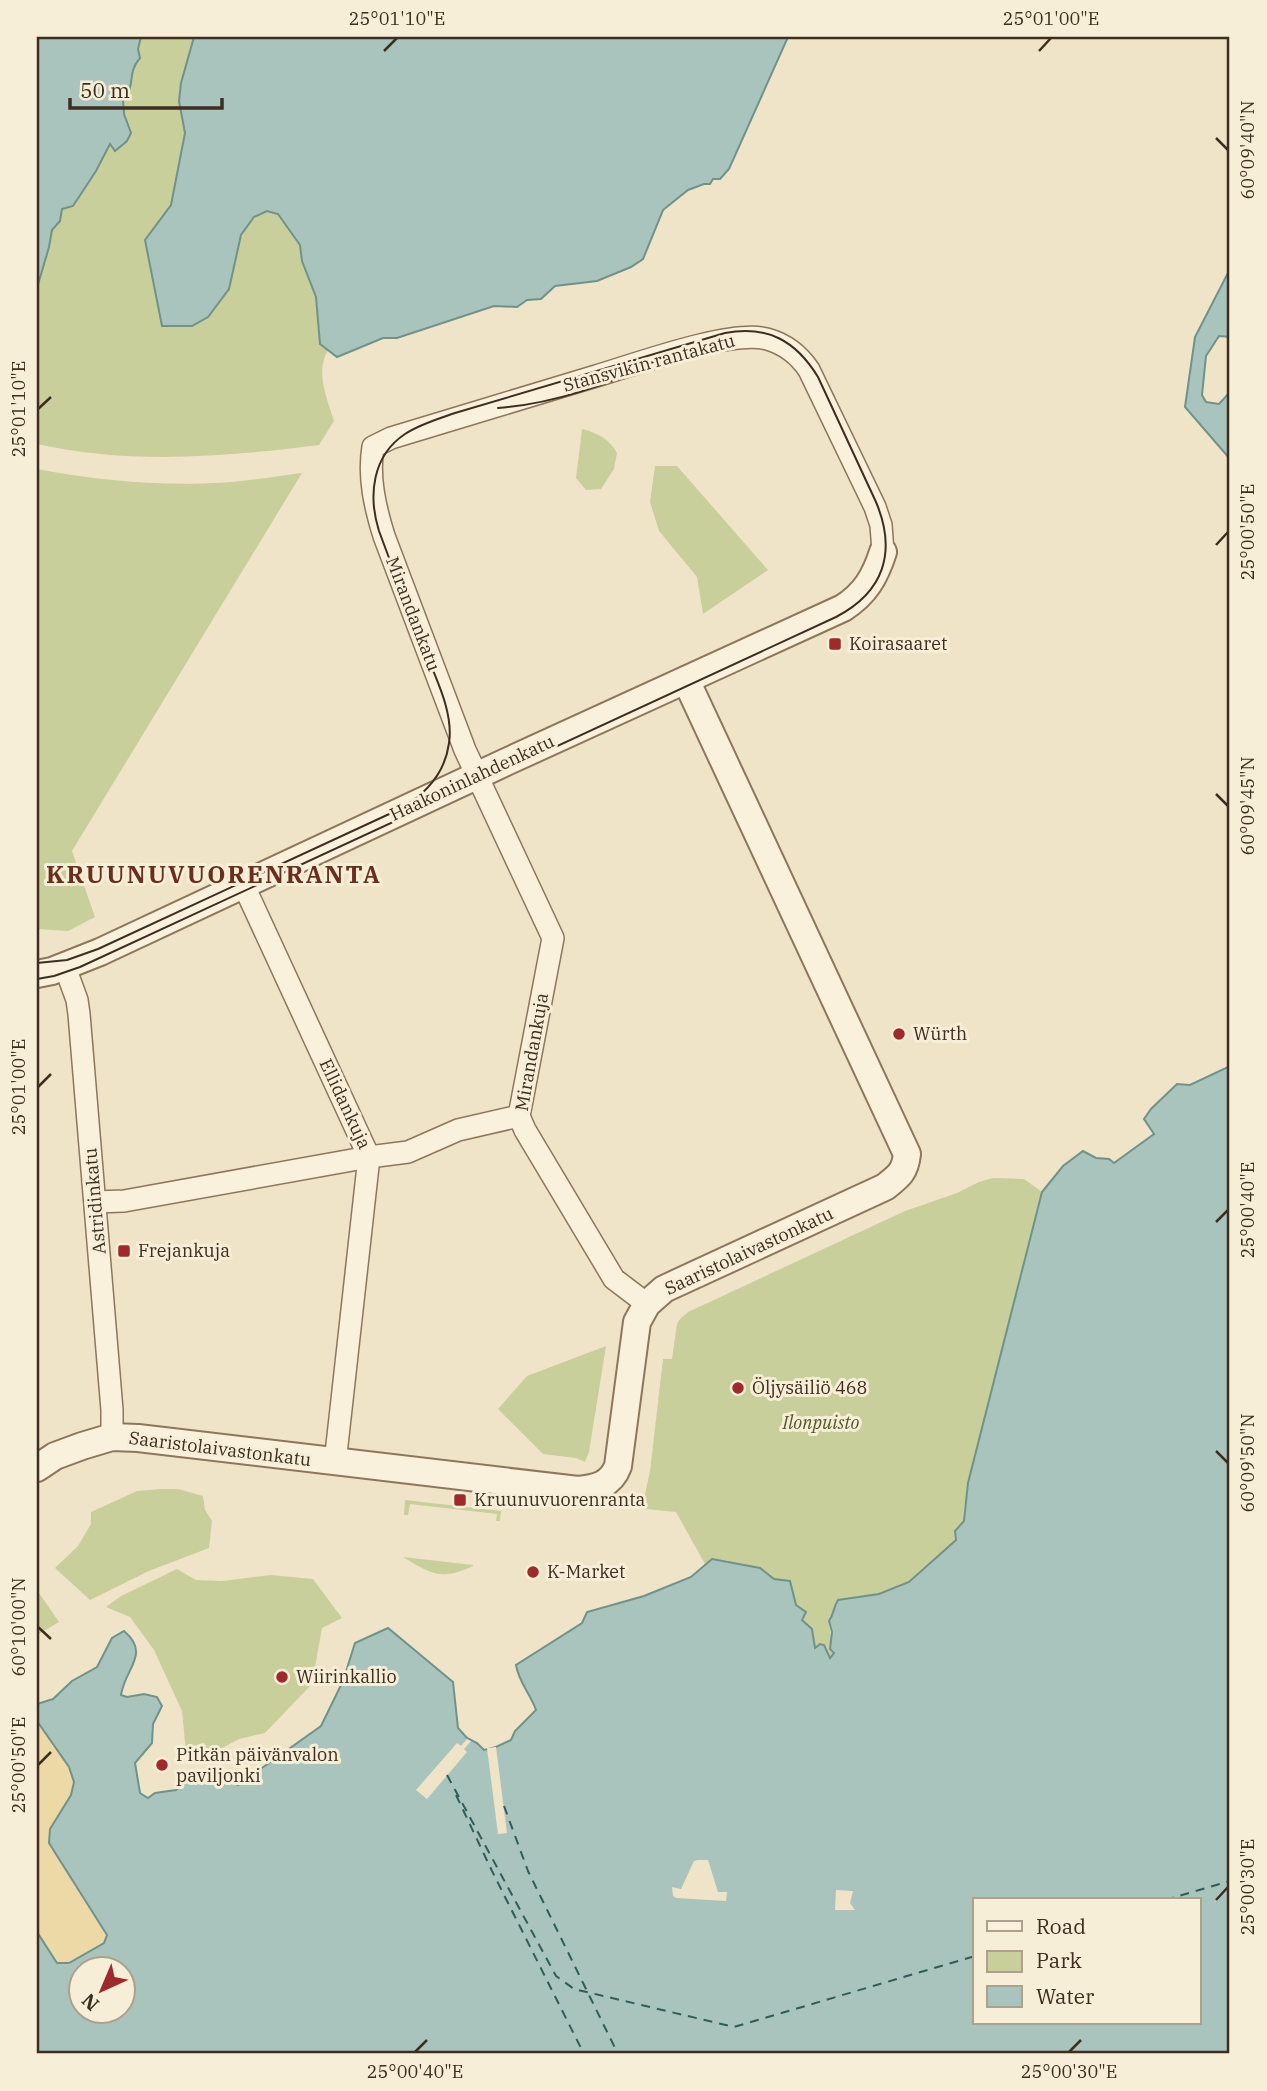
<svg xmlns="http://www.w3.org/2000/svg" width="1267" height="2091" font-family="'IBM Plex Serif',serif">
<style>
.green{fill:#c9cf9b}
.sand{fill:#ecd9a5}
.water{fill:#a9c4bc;stroke:#6f938a;stroke-width:2;fill-rule:evenodd}
.pier{fill:#f0e4c8}
.lines{fill:none;stroke-linecap:round;stroke-linejoin:round}
.ferry{stroke:#2f5d5a;stroke-width:2;stroke-dasharray:9 7;stroke-linecap:butt}
.minor-casing{stroke:#8d765c;stroke-width:24}
.tertiary-casing{stroke:#8d765c;stroke-width:30}
.minor{stroke:#faf1dc;stroke-width:21}
.tertiary{stroke:#faf1dc;stroke-width:26}
.tram{stroke:#3d2e20;stroke-width:2}
.ticks{fill:none;stroke:#3d2e20;stroke-width:2.5}
.poi-dot{fill:#9e2a2b;stroke:#f7eed8;stroke-width:2.5}
.labels{text-anchor:middle;stroke-width:6;stroke-linejoin:round;paint-order:stroke}
.street-label{font-size:18px;fill:#3d2e20;stroke:#f7eed8}
.poi-label{font-size:18px;fill:#3d2e20;stroke:#f7eed8;text-anchor:start}
.park-label{font-size:18px;font-style:italic;fill:#4d5a26;stroke:#f7eed8}
.district-label{font-size:24px;font-weight:bold;letter-spacing:2px;fill:#6b2e1e;stroke:#f7eed8}
.neatline{fill:none;stroke:#3d2e20;stroke-width:2.5}
.ticks-label{font-size:18px;text-anchor:middle;fill:#3d2e20}
</style>
<rect width="100%" height="100%" fill="#f0e4c8"/>
<g class="green">
<path d="M 141,37 L 194,37 L 181,83 L 179,101 L 185,133 L 171,205 L 145,240 L 229,289 C 235,258 236,226 267,210 L 278,213 L 300,245 L 302,261 L 316,297 L 320,344 L 328,350 C 315,372 327,398 334,421 L 319,445 C 223,457 132,465 37,444 L 37,288 L 49,247 L 52,230 L 60,221 L 62,209 L 96,171 L 111,143 L 114,150 L 127,141 L 131,133 L 124,114 L 123,100 C 137,84 126,74 140,58 L 138,49 Z"/>
<path d="M 582,429 C 598,433 609,439 617,453 L 614,469 L 601,489 L 586,490 L 576,478 Z"/>
<path d="M 655,466 L 677,466 L 768,570 L 703,614 L 697,577 L 659,531 L 650,502 Z"/>
<path d="M 37,469 C 100,481 167,487 232,482 C 255,480 279,476 302,473 L 72,851 L 95,917 L 68,931 L 37,929 Z"/>
<path d="M 993,1178 L 1024,1179 L 1042,1192 L 968,1483 L 964,1521 L 955,1531 L 956,1540 L 909,1582 L 879,1594 L 838,1600 L 829,1626 L 834,1653 L 829,1659 L 824,1645 L 819,1644 L 815,1648 L 796,1605 L 769,1574 L 712,1559 L 705,1564 L 676,1512 L 636,1508 L 645,1494 L 650,1471 L 663,1359 L 672,1359 L 677,1324 L 680,1319 L 688,1312 L 905,1211 L 957,1193 L 979,1182 Z"/>
<path d="M 606,1346 L 589,1452 L 585,1462 L 576,1458 L 543,1454 L 498,1409 L 527,1376 Z"/>
<path d="M 161,1489 L 178,1489 L 203,1496 L 205,1510 L 212,1521 L 209,1548 L 149,1571 L 90,1600 L 55,1568 L 78,1546 L 91,1524 L 91,1512 L 137,1491 Z"/>
<path d="M 405,1500 L 501,1511 L 500,1521 L 496,1521 L 497,1514 L 410,1504 L 408,1515 L 404,1515 Z"/>
<path d="M 403,1557 L 473,1565 L 473,1566 C 441,1581 431,1574 403,1557 Z"/>
<path d="M 177,1569 L 196,1580 L 222,1581 L 271,1575 L 313,1579 L 342,1618 L 322,1628 L 312,1684 L 265,1733 L 239,1739 L 222,1748 L 199,1756 L 186,1752 L 182,1711 L 154,1650 L 130,1617 L 106,1607 L 121,1596 Z"/>
<path d="M 37,1590 L 59,1622 L 37,1635 Z"/>
</g>
<path class="sand" d="M 37,1721 L 69,1767 L 74,1782 L 71,1795 L 50,1829 L 49,1843 L 107,1935 L 104,1943 L 69,1963 L 57,1963 L 37,1932 Z"/>
<g class="water">
<path d="M 37,37 L 141,37 L 138,49 L 140,58 C 126,74 137,84 123,100 L 124,114 L 131,133 L 127,141 L 115,151 L 110,144 L 96,171 L 73,206 L 62,209 L 60,221 L 52,230 L 49,247 L 37,288 Z"/>
<path d="M 194,37 L 788,37 L 729,169 L 720,179 L 713,179 L 710,184 L 704,184 L 688,190 L 663,210 L 643,259 L 631,267 L 597,281 L 555,286 L 541,299 L 527,300 L 517,307 L 494,306 L 397,338 L 383,338 L 337,357 L 320,344 L 316,297 L 302,261 L 300,245 L 278,214 L 267,211 L 254,217 L 241,235 L 229,289 L 208,317 L 192,326 L 162,326 L 145,240 L 171,205 L 185,133 L 179,101 L 181,83 Z"/>
<path d="M 1230,269 L 1230,337 L 1219,336 L 1206,356 L 1202,395 L 1206,402 L 1219,404 L 1230,392 L 1230,459 L 1185,407 L 1195,337 Z"/>
<path d="M 1230,1066 L 1230,2054 L 37,2054 L 37,1932 L 57,1963 L 69,1963 L 104,1943 L 107,1935 L 49,1843 L 50,1829 L 71,1795 L 74,1782 L 69,1767 L 37,1721 L 37,1704 L 53,1699 L 72,1681 L 97,1667 L 112,1638 L 124,1631 C 151,1654 125,1668 121,1695 L 127,1697 L 144,1694 L 157,1697 L 162,1706 L 153,1724 L 152,1743 L 135,1763 L 140,1793 L 148,1798 L 155,1793 L 176,1790 L 190,1778 L 209,1772 L 238,1785 L 321,1726 L 343,1681 L 355,1643 L 388,1628 L 453,1682 L 458,1728 L 467,1738 L 477,1743 L 484,1750 L 496,1747 L 511,1740 L 515,1731 L 536,1710 C 530,1693 519,1683 516,1665 L 582,1623 L 587,1612 L 644,1596 L 691,1577 L 712,1559 L 760,1568 L 774,1579 L 790,1581 L 796,1605 L 806,1612 L 802,1620 L 812,1629 L 815,1648 L 820,1644 L 824,1645 L 830,1658 L 834,1653 L 830,1649 L 832,1632 L 829,1621 C 834,1614 833,1608 838,1600 L 879,1594 L 909,1582 L 956,1540 L 955,1531 L 964,1521 L 968,1483 L 1042,1192 L 1063,1166 L 1083,1151 L 1096,1158 L 1109,1159 L 1114,1163 L 1154,1134 L 1144,1119 L 1151,1109 L 1177,1084 L 1190,1085 ZM 975,1900 L 1199,1900 L 1199,2023 L 975,2023 ZM 80,1968 L 122,1968 L 122,2010 L 80,2010 Z"/>
</g>
<g class="pier">
<path d="M 467,1739 L 471,1741 L 464,1749 L 467,1752 L 427,1799 L 416,1790 L 457,1743 L 461,1746 Z"/>
<path d="M 496,1747 L 507,1833 L 498,1834 L 487,1748 Z"/>
<path d="M 698,1860 L 708,1860 L 718,1892 L 727,1892 L 726,1901 L 676,1898 L 673,1896 L 672,1887 L 681,1889 L 694,1861 Z"/>
<path d="M 836,1890 L 853,1891 L 850,1903 L 855,1910 L 835,1910 Z"/>
</g>
<g class="lines">
<g class="ferry">
<path d="M 447,1775 L 556,1976 L 574,1989 L 734,2027 L 975,1956"/>
<path d="M 456,1795 L 492,1871 L 584,2054"/>
<path d="M 504,1806 L 528,1871 L 618,2054"/>
<path d="M 1165,1900 L 1230,1881"/>
</g>
<g class="minor-casing">
<g id="minor">
<path d="M 244,886 L 369,1157 L 335,1463"/>
<path d="M 65,967 L 77,1000 L 79,1014 L 112,1410 L 112,1437"/>
<path d="M 95,1202 L 124,1201 L 369,1157 L 408,1152 L 458,1130 L 519,1116"/>
<path d="M 647,1304 L 614,1279 L 525,1130 L 519,1116 L 553,938 L 465,750 L 384,536 C 375,507 368,477 373,447 L 391,438 C 459,417 528,397 596,376 C 634,365 731,329 767,339 C 785,344 799,355 809,370 L 875,507 L 881,525 L 883,552"/>
</g>
</g>
<g class="tertiary-casing">
<g id="tertiary">
<path d="M 37,974 L 52,971 L 100,952 L 506,762 L 843,608 C 865,594 875,577 883,552"/>
<path d="M 37,1468 L 55,1456 L 82,1446 L 112,1437 L 138,1438 L 578,1490 C 596,1488 611,1485 618,1466 L 637,1322 L 647,1304 L 664,1289 L 885,1187 C 899,1176 905,1172 907,1154 L 686,680"/>
</g>
</g>
<use href="#minor" class="minor"/>
<use href="#tertiary" class="tertiary"/>
<g class="tram">
<path d="M 498,408 C 551,404 610,385 657,360"/>
<path d="M 37,963 L 67,960 L 98,949 L 400,809 C 426,794 445,774 449,743 C 454,711 434,675 423,646 C 408,608 393,569 379,531 C 368,496 372,456 405,434 C 420,424 438,419 455,413 L 725,333 C 768,325 796,341 818,377 L 876,502 C 897,552 884,592 836,617 L 80,967 L 54,976 L 37,979"/>
</g>
</g>
<path class="ticks" d="M 384,51 L 397,38M 1039,51 L 1051,38M 1216,138 L 1228,150M 38,409 L 51,397M 1216,545 L 1228,532M 1216,794 L 1228,806M 38,1087 L 51,1074M 1216,1222 L 1228,1210M 1216,1451 L 1228,1463M 38,1627 L 51,1639M 38,1765 L 51,1752M 1216,1900 L 1228,1887M 415,2052 L 427,2040M 1069,2052 L 1081,2040"/>
<g class="poi-dot">
<rect x="828" y="637" width="14" height="14" rx="3.5"/>
<circle cx="899" cy="1034" r="7"/>
<rect x="117" y="1244" width="14" height="14" rx="3.5"/>
<circle cx="738" cy="1388" r="7"/>
<rect x="453" y="1493" width="14" height="14" rx="3.5"/>
<circle cx="533" cy="1572" r="7"/>
<circle cx="282" cy="1677" r="7"/>
<circle cx="162" cy="1765" r="7"/>
</g>
<g class="labels">
<g class="street-label">
<text transform="translate(649 363) rotate(-15)" y="6">Stansvikin rantakatu</text>
<text transform="translate(413 614) rotate(69)" y="6">Mirandankatu</text>
<text transform="translate(472 778) rotate(-25)" y="6">Haakoninlahdenkatu</text>
<text transform="translate(532 1052) rotate(-80)" y="6">Mirandankuja</text>
<text transform="translate(345 1104) rotate(65)" y="6">Ellidankuja</text>
<text transform="translate(95 1201) rotate(-95)" y="6">Astridinkatu</text>
<text transform="translate(749 1251) rotate(-25)" y="6">Saaristolaivastonkatu</text>
<text transform="translate(220 1449) rotate(7)" y="6">Saaristolaivastonkatu</text>
</g>
<g class="poi-label">
<text x="849" y="650">Koirasaaret</text>
<text x="913" y="1040">Würth</text>
<text x="138" y="1257">Frejankuja</text>
<text x="752" y="1394">Öljysäiliö 468</text>
<text x="474" y="1506">Kruunuvuorenranta</text>
<text x="547" y="1578">K-Market</text>
<text x="296" y="1683">Wiirinkallio</text>
<text x="176" y="1761">Pitkän päivänvalon<tspan x="176" dy="21">paviljonki</tspan></text>
</g>
<g class="park-label">
<text x="821" y="1429">Ilonpuisto</text>
</g>
<g class="district-label">
<text x="214" y="883">KRUUNUVUORENRANTA</text>
</g>
</g>
<rect width="1267" height="2091" fill="none" stroke="#f7eed8" stroke-width="77"/>
<rect x="973" y="1898" width="228" height="126" fill="#f7eed8" stroke="#ada18e" stroke-width="2"/>
<rect x="987" y="1921" width="35" height="10" fill="#faf1dc" stroke="#ada18e" stroke-width="2"/>
<text x="1036" y="1934" font-size="21" fill="#3d2e20">Road</text>
<rect x="987" y="1951" width="35" height="21" fill="#c9cf9b" stroke="#ada18e" stroke-width="2"/>
<text x="1036" y="1968" font-size="21" fill="#3d2e20">Park</text>
<rect x="987" y="1986" width="35" height="21" fill="#a9c4bc" stroke="#ada18e" stroke-width="2"/>
<text x="1036" y="2004" font-size="21" fill="#3d2e20">Water</text>
<g transform="translate(102 1990) rotate(224)"><circle r="33" fill="#f7eed8" stroke="#ada18e" stroke-width="2"/>
<path d="M0-5L12 26L0 18L-12 26Z" fill="#9e2a2b"/>
<text y="-10" font-size="19" font-weight="bold" text-anchor="middle" fill="#3d2e20">N</text>
</g>
<path d="M70 98v10h152v-10" fill="none" stroke="#3d2e20" stroke-width="3.5"/>
<text x="80" y="98" font-size="21" fill="#3d2e20" stroke="#f7eed8" stroke-width="5" paint-order="stroke">50 m</text>
<rect x="38" y="38" width="1190" height="2014" class="neatline"/>
<g class="ticks-label">
<text x="397" y="25">25°01'10"E</text>
<text x="1051" y="25">25°01'00"E</text>
<text transform="translate(1248 150) rotate(-90)" y="6">60°09'40"N</text>
<text transform="translate(19 409) rotate(-90)" y="6">25°01'10"E</text>
<text transform="translate(1248 532) rotate(-90)" y="6">25°00'50"E</text>
<text transform="translate(1248 806) rotate(-90)" y="6">60°09'45"N</text>
<text transform="translate(19 1087) rotate(-90)" y="6">25°01'00"E</text>
<text transform="translate(1248 1210) rotate(-90)" y="6">25°00'40"E</text>
<text transform="translate(1248 1463) rotate(-90)" y="6">60°09'50"N</text>
<text transform="translate(19 1627) rotate(-90)" y="6">60°10'00"N</text>
<text transform="translate(19 1765) rotate(-90)" y="6">25°00'50"E</text>
<text transform="translate(1248 1887) rotate(-90)" y="6">25°00'30"E</text>
<text x="415" y="2078">25°00'40"E</text>
<text x="1069" y="2078">25°00'30"E</text>
</g>
</svg>
